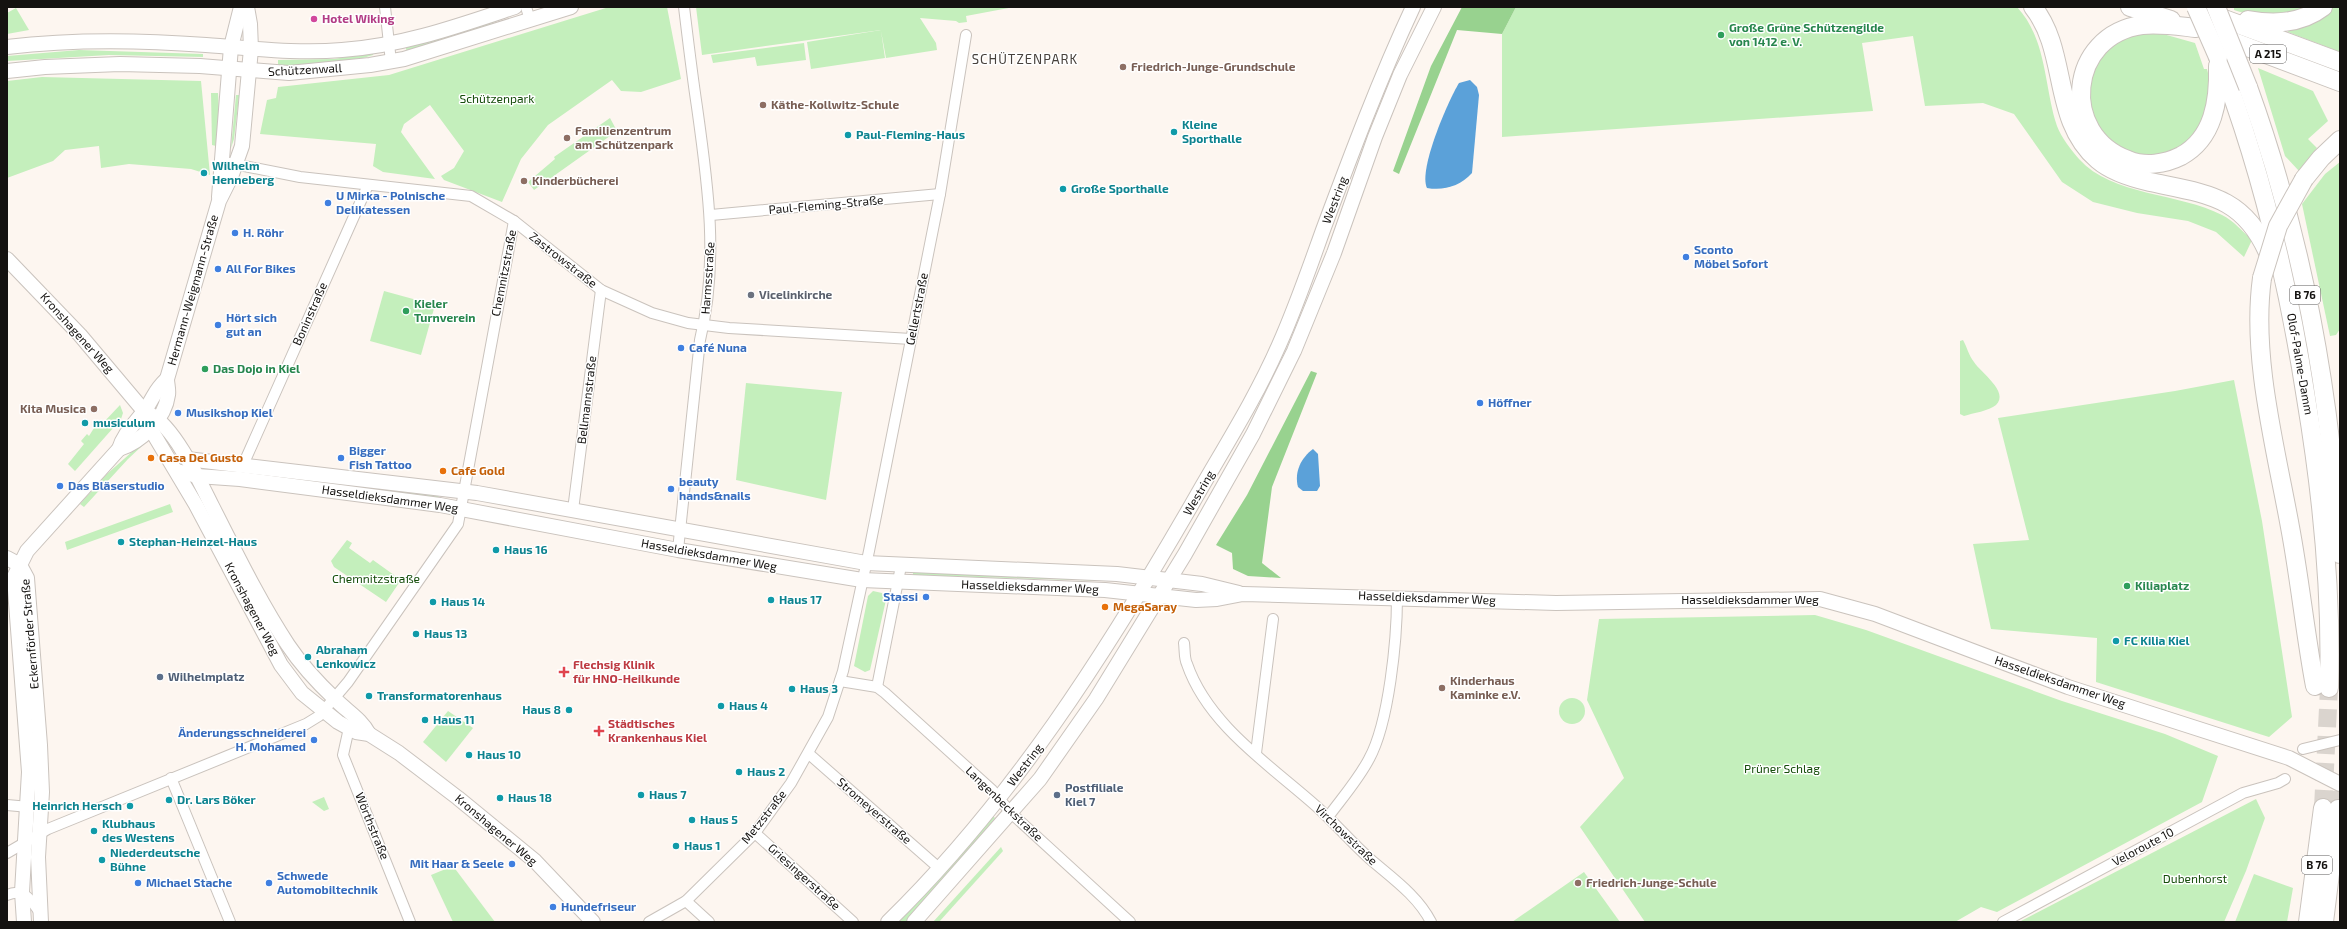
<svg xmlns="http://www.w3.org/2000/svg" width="2347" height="929" font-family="'Exo 2',sans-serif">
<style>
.green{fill:#c4efbc}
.forest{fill:#98d28f}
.water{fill:#5ba1d9}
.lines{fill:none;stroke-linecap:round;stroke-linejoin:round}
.highway-tunnel{stroke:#dad4ce;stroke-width:18;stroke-dasharray:18 9;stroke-linecap:butt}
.street-casing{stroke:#cac3bd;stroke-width:12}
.secondary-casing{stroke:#cac3bd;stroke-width:16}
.highway-casing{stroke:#cac3bd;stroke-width:20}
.street{stroke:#fff;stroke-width:10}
.secondary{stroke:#fff;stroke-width:14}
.highway{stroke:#fff;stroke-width:18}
.highway-bridge-casing{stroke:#cac3bd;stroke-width:20;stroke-linecap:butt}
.highway-bridge{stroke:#fff;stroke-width:18}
.hotel-dot{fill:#d1479c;stroke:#fff;stroke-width:1.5}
.leisure-dot{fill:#2e9e5b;stroke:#fff;stroke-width:1.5}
.education-dot{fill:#8d6e63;stroke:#fff;stroke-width:1.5}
.culture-dot{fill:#0f9aa8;stroke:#fff;stroke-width:1.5}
.shop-dot{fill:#3f7fe0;stroke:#fff;stroke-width:1.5}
.worship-dot{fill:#6b7280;stroke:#fff;stroke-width:1.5}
.food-dot{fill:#e8710a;stroke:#fff;stroke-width:1.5}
.health-dot{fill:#e0444e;stroke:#fff;stroke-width:1.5}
.service-dot{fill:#5c6f8a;stroke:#fff;stroke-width:1.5}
.labels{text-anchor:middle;stroke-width:3;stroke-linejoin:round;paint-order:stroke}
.shield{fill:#fff;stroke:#5a5958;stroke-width:1}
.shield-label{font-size:11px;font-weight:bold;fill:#141210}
.hotel-label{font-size:12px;font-weight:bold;fill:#b23c85;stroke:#fff;text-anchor:start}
.leisure-label{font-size:12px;font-weight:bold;fill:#27864d;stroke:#fff;text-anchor:start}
.education-label{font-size:12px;font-weight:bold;fill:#785e54;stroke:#fff;text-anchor:start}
.street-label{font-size:12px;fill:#141210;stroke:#fff}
.park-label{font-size:12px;fill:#154d0a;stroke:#fff}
.culture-label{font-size:12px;font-weight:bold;fill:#0d838f;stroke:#fff;text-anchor:start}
.shop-label{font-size:12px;font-weight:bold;fill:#366cbe;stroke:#fff;text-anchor:start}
.worship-label{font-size:12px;font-weight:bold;fill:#5b616d;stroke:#fff;text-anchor:start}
.food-label{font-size:12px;font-weight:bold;fill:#c56008;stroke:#fff;text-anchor:start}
.health-label{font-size:12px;font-weight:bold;fill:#be3a42;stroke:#fff;text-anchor:start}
.service-label{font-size:12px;font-weight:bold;fill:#4e5e75;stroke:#fff;text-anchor:start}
.neighbourhood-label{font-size:13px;letter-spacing:1px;fill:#47413c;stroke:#fff}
</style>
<rect width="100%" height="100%" fill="#fdf6f0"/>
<g class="green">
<path d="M 609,7 L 667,7 L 681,79 L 641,92 L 621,91 L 612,80 L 548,125 L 521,159 L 502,202 L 444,180 L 441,176 L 454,168 L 464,151 L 430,105 L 404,124 L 401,132 L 435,179 L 383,172 L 373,166 L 376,144 L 260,134 L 267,100 L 276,98 L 278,87 L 389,75 Z"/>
<path d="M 696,7 L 1014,7 L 966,16 L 967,22 L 959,23 L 956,21 L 920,18 L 936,43 L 937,50 L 886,58 L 881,31 L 885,58 L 811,69 L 807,42 L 881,30 L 702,55 Z"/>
<path d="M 1516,7 L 2017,7 C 2047,39 2044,87 2057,126 C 2061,137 2072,151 2079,159 C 2112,196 2180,193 2222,215 C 2233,220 2243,232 2252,240 L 2244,257 L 2216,232 L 2188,221 L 2137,213 L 2093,202 L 2062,182 L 2014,114 L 1983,103 L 1925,106 L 1913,36 L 1862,43 L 1873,111 L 1502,137 L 1502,34 Z"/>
<path d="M 2234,7 L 2317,7 C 2293,20 2260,19 2234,10 Z"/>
<path d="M 2329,7 L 2340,7 L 2340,52 L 2288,32 L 2290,27 Z"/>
<path d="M 16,8 L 29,30 L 7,34 L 7,13 Z"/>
<path d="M 512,15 L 466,34 L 407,52 L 405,45 Z"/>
<path d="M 2156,32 L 2195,43 L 2204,69 L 2207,69 L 2210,81 L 2208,118 L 2176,152 L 2137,159 L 2094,128 L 2087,78 C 2110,44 2113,35 2156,32 Z"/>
<path d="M 804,43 L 806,60 L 757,66 L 755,57 L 713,63 L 711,55 Z"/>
<path d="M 79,50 L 203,54 L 203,57 L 109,55 L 7,61 L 7,56 Z"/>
<path d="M 374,52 L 373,55 L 363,58 L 278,68 L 278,60 L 334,59 Z"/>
<path d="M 2258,68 L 2313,91 L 2328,121 L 2308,139 L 2317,148 L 2299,171 L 2285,156 Z"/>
<path d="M 42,77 L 201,81 L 210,175 L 191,169 L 129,164 L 101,168 L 99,146 L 65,150 L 53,161 L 7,178 L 7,81 Z"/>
<path d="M 211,93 L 218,93 L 219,110 L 216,146 L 212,145 Z"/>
<path d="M 236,95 L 239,95 L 239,97 L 234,139 L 231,148 Z"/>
<path d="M 610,118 L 617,131 L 534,190 L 528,182 L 555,159 L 554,157 Z"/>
<path d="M 2340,162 L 2340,329 L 2336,335 L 2330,336 L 2302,204 L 2325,174 Z"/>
<path d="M 384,291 L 435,305 L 421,355 L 370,341 Z"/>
<path d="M 1963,340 C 1967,347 1969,356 1974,362 C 1980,372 2010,392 1996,405 C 1989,411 1973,413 1964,416 L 1960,414 L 1960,341 Z"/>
<path d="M 2234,380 L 2262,521 L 2292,717 L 2269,737 L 2096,682 L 2097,638 L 1991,629 L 1973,544 L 2029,540 L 1998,418 L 2175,391 Z"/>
<path d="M 746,383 L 842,392 L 826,500 L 736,480 Z"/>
<path d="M 120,405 L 123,413 L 121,419 L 75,471 L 68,464 L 84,444 L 81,441 L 87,434 L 89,436 L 99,420 L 103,423 Z"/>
<path d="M 142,443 L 143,445 L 128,459 L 84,507 L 80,504 L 107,474 Z"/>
<path d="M 214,469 L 439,493 L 438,500 L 216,472 Z"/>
<path d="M 170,504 L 173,512 L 67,550 L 65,542 Z"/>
<path d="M 347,540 L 352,543 L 349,548 L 370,563 L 373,560 L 401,580 L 386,602 L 334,567 L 331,561 Z"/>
<path d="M 913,569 L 920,572 L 1113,578 L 1109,581 L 913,575 Z"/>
<path d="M 873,591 L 882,593 L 886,600 L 870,670 L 865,672 L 854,666 L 868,596 Z"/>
<path d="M 1815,615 L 1866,630 L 2062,701 L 2165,734 L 2218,756 L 2202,802 L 1997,912 L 1981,907 L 1955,922 L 1645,922 L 1580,827 L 1624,778 L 1587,700 L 1599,619 Z"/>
<circle cx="1572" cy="711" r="13"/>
<path d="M 448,711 L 473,728 L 446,762 L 423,742 Z"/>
<path d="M 324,797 L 329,809 L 324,811 L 312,802 Z"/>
<path d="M 2256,799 L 2265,818 L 2246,871 L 2224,922 L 2019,922 Z"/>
<path d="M 992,815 L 995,818 L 908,922 L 894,922 Z"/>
<path d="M 1001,847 L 1003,851 L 939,922 L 933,922 Z"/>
<path d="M 453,866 L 495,922 L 453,922 L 431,875 Z"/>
<path d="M 1584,872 L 1620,922 L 1512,922 Z"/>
<path d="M 2254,874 L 2293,888 L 2287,922 L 2235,922 Z"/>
</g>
<g class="forest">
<path d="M 1462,7 L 1516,7 L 1502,34 L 1457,30 L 1399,174 L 1393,171 L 1431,66 Z"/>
<path d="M 1311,371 L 1317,373 L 1272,487 L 1262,563 L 1281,578 L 1248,576 L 1233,569 L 1232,553 L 1216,545 L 1247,495 Z"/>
</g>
<g class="water">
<path d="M 1470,80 L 1477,87 L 1479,95 L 1472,173 C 1460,186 1444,191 1427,188 C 1418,170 1448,101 1459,83 Z"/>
<path d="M 1313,449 L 1318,454 L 1320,486 L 1317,491 L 1303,491 L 1298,487 C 1294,472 1301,458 1313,449 Z"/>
</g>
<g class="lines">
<g class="highway-tunnel">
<path d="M 2323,808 L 2329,688"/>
<path d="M 2338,809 L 2340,778"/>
</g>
<g class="street-casing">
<g id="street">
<path d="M 385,7 L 391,62"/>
<path d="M 526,7 L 530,20"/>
<path d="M 229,163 L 300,177 L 471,196 L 514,221 L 601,290 L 652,313 L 688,323 L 729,328 L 911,339"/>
<path d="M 711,215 L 940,194"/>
<path d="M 243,465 L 368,185"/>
<path d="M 573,510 L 601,290"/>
<path d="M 678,550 L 700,340 C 719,262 708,185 697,107 C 692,74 688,40 684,7"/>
<path d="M 1184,643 C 1185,650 1184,658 1187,664 C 1208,725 1270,765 1316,806 C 1335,823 1351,842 1370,859 C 1392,878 1418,896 1431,922"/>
<path d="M 840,681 L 877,687 L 885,693 L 992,790 L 1011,813 L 1130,922"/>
<path d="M 877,687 L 901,566"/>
<path d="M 349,728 L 343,755 L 410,922"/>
<path d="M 2303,749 L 2340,740"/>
<path d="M 1256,753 L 1273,619"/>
<path d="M 809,754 L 940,869"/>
<path d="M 171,778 L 230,922"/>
<path d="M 7,805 L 29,807"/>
<path d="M 1328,817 C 1342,798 1358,780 1369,759 C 1389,723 1397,639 1397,597"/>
<path d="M 755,833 L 853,922"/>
<path d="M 7,853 L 48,829 L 306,724 L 319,716 L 348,682 L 458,524 L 514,221"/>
<path d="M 7,895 C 25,887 31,901 41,914"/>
<path d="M 686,901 L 709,922"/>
<path d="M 649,922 L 686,901 L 755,833 L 791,783 L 828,717 L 843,671 L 869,551 L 940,194 L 966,35"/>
<path d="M 2003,922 L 2243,793 L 2278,783 L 2285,779"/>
</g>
</g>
<g class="secondary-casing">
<g id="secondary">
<path d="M 7,47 C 73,39 140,40 206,45 C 252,48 296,54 342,50 C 402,46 458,26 515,7"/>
<path d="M 7,71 L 45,67 L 120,64 L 200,66 L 289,73 L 370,65 L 404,59 L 571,7"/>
<path d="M 219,197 L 231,47 L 241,7"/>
<path d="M 7,259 L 80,335 L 144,411 L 150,428 L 196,505 L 281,665 L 302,693 L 338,722 L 356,732 L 369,734 L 399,753 L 458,798 L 535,861 L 593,922"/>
<path d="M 150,414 C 175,428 199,480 212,506 C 236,553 259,601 288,645 C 302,666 318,683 336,700 C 348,712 361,719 369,734"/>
<path d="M 119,449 C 141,442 165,419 168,395 C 169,390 167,384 167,379 L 219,201 L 231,177 L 242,146 L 251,49 L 250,24 L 247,7"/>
<path d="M 187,459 L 477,493 L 866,563 L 1117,574 L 1202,584 L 1239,593"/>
<path d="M 177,471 L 197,476 L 240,479 L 440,505 L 678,550 L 862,580 L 1105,590 L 1196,600 L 1217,599 L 1243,594 L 1556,603 L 1820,599 L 1875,614 L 2068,687 L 2289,758 L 2340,784"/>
<path d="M 7,558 L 20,565"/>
<path d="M 20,565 L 27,578 L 40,745 L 42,792 L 38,857 L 41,922"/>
<path d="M 24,922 L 22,892 L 29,772 L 14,577 L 27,551 L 119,449 C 124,432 137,422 147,407 C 155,395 155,390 167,379"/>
<path d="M 888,922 C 1012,801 1106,653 1192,504 C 1222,451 1255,400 1279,345 C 1296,307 1309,269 1323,230 C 1351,155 1379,80 1413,7"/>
<path d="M 914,922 L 1040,779 L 1096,699 L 1185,554 L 1253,434 L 1294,351 L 1334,253 L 1375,137 L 1400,75 L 1434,7"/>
</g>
</g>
<g class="highway-casing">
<g id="highway">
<path d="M 2033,7 C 2069,52 2051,120 2098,160 C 2112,172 2132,178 2150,182 C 2207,194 2244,196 2269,255"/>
<path d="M 2130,7 L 2171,20"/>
<path d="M 2208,13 L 2340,62"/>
<path d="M 2248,20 C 2275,25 2301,24 2323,7"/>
<path d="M 2196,28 C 2178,26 2160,23 2142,25 C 2068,35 2059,135 2128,160 C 2145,167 2165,164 2181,156 C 2214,138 2219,100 2218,66"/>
<path d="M 2218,36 L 2340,82"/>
<path d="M 2218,57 C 2261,167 2288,282 2306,398 C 2322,494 2332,591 2329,688"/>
<path d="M 2248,87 C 2302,236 2331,396 2340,554"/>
<path d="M 2304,179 L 2321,158 L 2340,140"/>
<path d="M 2262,278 C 2251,357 2276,449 2290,527 C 2300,580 2305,633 2315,686"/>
<path d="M 2308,922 L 2323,808"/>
<path d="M 2324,922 L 2338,809"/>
</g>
</g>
<use href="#street" class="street"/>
<use href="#secondary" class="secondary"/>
<use href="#highway" class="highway"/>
<g class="highway-bridge-casing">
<g id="highway-bridge">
<path d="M 2196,7 L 2218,57"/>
<path d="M 2216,7 L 2248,87"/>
<path d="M 2262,278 L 2278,226 L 2304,179"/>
</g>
</g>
<use href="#highway-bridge" class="highway-bridge"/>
</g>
<circle class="hotel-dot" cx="314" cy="19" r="4"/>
<g class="leisure-dot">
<circle cx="1721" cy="35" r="4"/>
<circle cx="406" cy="311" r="4"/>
<circle cx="205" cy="369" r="4"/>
<circle cx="2127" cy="586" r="4"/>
</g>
<g class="education-dot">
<circle cx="1123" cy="67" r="4"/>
<circle cx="763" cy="105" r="4"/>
<circle cx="567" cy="138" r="4"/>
<circle cx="524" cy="181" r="4"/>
<circle cx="94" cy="409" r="4"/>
<circle cx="1442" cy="688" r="4"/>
<circle cx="1578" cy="883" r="4"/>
</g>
<g class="culture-dot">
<circle cx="1174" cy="132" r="4"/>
<circle cx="848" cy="135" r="4"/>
<circle cx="204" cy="173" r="4"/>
<circle cx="1063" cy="189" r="4"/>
<circle cx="85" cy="423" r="4"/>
<circle cx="121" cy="542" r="4"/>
<circle cx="496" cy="550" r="4"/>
<circle cx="771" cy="600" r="4"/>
<circle cx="433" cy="602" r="4"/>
<circle cx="416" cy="634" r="4"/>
<circle cx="2116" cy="641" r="4"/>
<circle cx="308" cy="657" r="4"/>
<circle cx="792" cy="689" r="4"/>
<circle cx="369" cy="696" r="4"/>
<circle cx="721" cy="706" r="4"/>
<circle cx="569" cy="710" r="4"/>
<circle cx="425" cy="720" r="4"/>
<circle cx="469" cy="755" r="4"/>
<circle cx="739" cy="772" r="4"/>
<circle cx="641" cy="795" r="4"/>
<circle cx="500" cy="798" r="4"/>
<circle cx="169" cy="800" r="4"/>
<circle cx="130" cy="806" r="4"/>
<circle cx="692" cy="820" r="4"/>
<circle cx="94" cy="831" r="4"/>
<circle cx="676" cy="846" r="4"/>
<circle cx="102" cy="860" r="4"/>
</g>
<g class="shop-dot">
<circle cx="328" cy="203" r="4"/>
<circle cx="235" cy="233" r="4"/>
<circle cx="1686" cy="257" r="4"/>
<circle cx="218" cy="269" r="4"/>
<circle cx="218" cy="325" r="4"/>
<circle cx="681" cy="348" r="4"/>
<circle cx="1480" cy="403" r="4"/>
<circle cx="178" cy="413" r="4"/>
<circle cx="341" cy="458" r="4"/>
<circle cx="60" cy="486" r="4"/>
<circle cx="671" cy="489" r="4"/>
<circle cx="926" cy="597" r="4"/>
<circle cx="314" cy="740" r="4"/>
<circle cx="512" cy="864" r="4"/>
<circle cx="138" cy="883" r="4"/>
<circle cx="269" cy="883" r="4"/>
<circle cx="553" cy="907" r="4"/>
</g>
<circle class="worship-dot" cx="751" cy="295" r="4"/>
<g class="food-dot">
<circle cx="151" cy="458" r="4"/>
<circle cx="443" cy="471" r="4"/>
<circle cx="1105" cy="607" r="4"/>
</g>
<g class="health-dot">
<path d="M562 666h4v4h4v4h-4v4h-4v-4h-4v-4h4z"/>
<path d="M597 725h4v4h4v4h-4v4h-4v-4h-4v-4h4z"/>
</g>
<g class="service-dot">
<circle cx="160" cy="677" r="4"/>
<circle cx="1057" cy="795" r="4"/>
</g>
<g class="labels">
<g class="shield">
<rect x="2250" y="45" width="36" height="18" rx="3"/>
<rect x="2290" y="286" width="30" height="18" rx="3"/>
<rect x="2302" y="856" width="30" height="18" rx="3"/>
</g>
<g class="shield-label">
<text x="2268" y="58">A 215</text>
<text x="2305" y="299">B 76</text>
<text x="2317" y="869">B 76</text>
</g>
<g class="hotel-label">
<text x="322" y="23">Hotel Wiking</text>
</g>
<g class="leisure-label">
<text x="1729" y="32">Große Grüne Schützengilde<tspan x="1729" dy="14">von 1412 e. V.</tspan></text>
<text x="414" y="308">Kieler<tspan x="414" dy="14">Turnverein</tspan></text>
<text x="213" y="373">Das Dojo in Kiel</text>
<text x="2135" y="590">Kiliaplatz</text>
</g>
<g class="education-label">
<text x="1131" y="71">Friedrich-Junge-Grundschule</text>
<text x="771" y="109">Käthe-Kollwitz-Schule</text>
<text x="575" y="135">Familienzentrum<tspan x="575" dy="14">am Schützenpark</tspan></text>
<text x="532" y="185">Kinderbücherei</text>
<text x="86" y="413" text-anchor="end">Kita Musica</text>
<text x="1450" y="685">Kinderhaus<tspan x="1450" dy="14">Kaminke e.V.</tspan></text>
<text x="1586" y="887">Friedrich-Junge-Schule</text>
</g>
<g class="street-label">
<text transform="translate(305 70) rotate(-3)" y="4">Schützenwall</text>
<text transform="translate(1335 200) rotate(-69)" y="4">Westring</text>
<text transform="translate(826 205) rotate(-5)" y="4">Paul-Fleming-Straße</text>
<text transform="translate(563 260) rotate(38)" y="4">Zastrowstraße</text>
<text transform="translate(504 273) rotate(-79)" y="4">Chemnitzstraße</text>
<text transform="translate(708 278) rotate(-86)" y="4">Harmsstraße</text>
<text transform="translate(193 290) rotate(-74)" y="4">Hermann-Weigmann-Straße</text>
<text transform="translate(917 309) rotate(-79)" y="4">Gellertstraße</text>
<text transform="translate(310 314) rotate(-66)" y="4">Boninstraße</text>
<text transform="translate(77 333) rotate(48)" y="4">Kronshagener Weg</text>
<text transform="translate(2300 364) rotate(80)" y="4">Olof-Palme-Damm</text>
<text transform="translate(587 400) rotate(-83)" y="4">Bellmannstraße</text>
<text transform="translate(1199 493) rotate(-60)" y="4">Westring</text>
<text transform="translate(390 499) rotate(8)" y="4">Hasseldieksdammer Weg</text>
<text transform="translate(709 555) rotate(10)" y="4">Hasseldieksdammer Weg</text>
<text transform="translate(1030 587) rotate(2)" y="4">Hasseldieksdammer Weg</text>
<text transform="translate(1427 598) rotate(2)" y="4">Hasseldieksdammer Weg</text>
<text x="1750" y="604">Hasseldieksdammer Weg</text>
<text transform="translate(252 609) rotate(62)" y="4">Kronshagener Weg</text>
<text transform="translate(30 634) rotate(-95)" y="4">Eckernförder Straße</text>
<text transform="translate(2060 682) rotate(19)" y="4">Hasseldieksdammer Weg</text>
<text transform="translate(1025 765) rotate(-53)" y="4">Westring</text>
<text transform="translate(1004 804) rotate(44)" y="4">Langenbeckstraße</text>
<text transform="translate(874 811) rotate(41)" y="4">Stromeyerstraße</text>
<text transform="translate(764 817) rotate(-52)" y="4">Metzstraße</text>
<text transform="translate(372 826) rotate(68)" y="4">Wörthstraße</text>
<text transform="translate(496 830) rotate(40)" y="4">Kronshagener Weg</text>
<text transform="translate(1346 835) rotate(44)" y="4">Virchowstraße</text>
<text transform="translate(2143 847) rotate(-28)" y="4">Veloroute 10</text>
<text transform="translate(804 877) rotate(42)" y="4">Griesingerstraße</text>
</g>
<g class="park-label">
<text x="497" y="103">Schützenpark</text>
<text x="376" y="583">Chemnitzstraße</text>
<text x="1782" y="773">Prüner Schlag</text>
<text x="2195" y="883">Dubenhorst</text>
</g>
<g class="culture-label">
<text x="1182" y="129">Kleine<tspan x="1182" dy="14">Sporthalle</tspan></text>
<text x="856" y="139">Paul-Fleming-Haus</text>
<text x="212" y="170">Wilhelm<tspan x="212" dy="14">Henneberg</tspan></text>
<text x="1071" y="193">Große Sporthalle</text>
<text x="93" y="427">musiculum</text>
<text x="129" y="546">Stephan-Heinzel-Haus</text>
<text x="504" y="554">Haus 16</text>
<text x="779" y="604">Haus 17</text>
<text x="441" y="606">Haus 14</text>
<text x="424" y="638">Haus 13</text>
<text x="2124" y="645">FC Kilia Kiel</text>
<text x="316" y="654">Abraham<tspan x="316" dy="14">Lenkowicz</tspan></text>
<text x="800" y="693">Haus 3</text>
<text x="377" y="700">Transformatorenhaus</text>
<text x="729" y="710">Haus 4</text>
<text x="561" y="714" text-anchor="end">Haus 8</text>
<text x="433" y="724">Haus 11</text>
<text x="477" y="759">Haus 10</text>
<text x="747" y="776">Haus 2</text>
<text x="649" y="799">Haus 7</text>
<text x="508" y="802">Haus 18</text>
<text x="177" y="804">Dr. Lars Böker</text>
<text x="122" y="810" text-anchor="end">Heinrich Hersch</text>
<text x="700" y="824">Haus 5</text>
<text x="102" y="828">Klubhaus<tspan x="102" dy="14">des Westens</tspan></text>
<text x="684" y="850">Haus 1</text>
<text x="110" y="857">Niederdeutsche<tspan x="110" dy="14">Bühne</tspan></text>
</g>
<g class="shop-label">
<text x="336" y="200">U Mirka - Polnische<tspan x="336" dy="14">Delikatessen</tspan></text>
<text x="243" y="237">H. Röhr</text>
<text x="1694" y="254">Sconto<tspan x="1694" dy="14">Möbel Sofort</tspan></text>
<text x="226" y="273">All For Bikes</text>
<text x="226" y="322">Hört sich<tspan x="226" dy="14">gut an</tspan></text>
<text x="689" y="352">Café Nuna</text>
<text x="1488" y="407">Höffner</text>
<text x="186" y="417">Musikshop Kiel</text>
<text x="349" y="455">Bigger<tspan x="349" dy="14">Fish Tattoo</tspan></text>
<text x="679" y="486">beauty<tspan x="679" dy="14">hands&amp;nails</tspan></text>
<text x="68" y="490">Das Bläserstudio</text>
<text x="918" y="601" text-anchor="end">Stassi</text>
<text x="306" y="737" text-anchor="end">Änderungsschneiderei<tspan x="306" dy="14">H. Mohamed</tspan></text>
<text x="504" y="868" text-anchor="end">Mit Haar &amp; Seele</text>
<text x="277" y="880">Schwede<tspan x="277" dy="14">Automobiltechnik</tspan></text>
<text x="146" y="887">Michael Stache</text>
<text x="561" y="911">Hundefriseur</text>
</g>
<g class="worship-label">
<text x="759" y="299">Vicelinkirche</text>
</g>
<g class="food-label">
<text x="159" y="462">Casa Del Gusto</text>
<text x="451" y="475">Cafe Gold</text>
<text x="1113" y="611">MegaSaray</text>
</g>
<g class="health-label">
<text x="573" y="669">Flechsig Klinik<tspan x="573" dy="14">für HNO-Heilkunde</tspan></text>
<text x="608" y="728">Städtisches<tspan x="608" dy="14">Krankenhaus Kiel</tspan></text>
</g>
<g class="service-label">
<text x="168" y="681">Wilhelmplatz</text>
<text x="1065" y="792">Postfiliale<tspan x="1065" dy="14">Kiel 7</tspan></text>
</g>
<g class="neighbourhood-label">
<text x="1025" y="64">SCHÜTZENPARK</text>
</g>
</g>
<rect width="2347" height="929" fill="none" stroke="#141210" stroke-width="16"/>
</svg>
